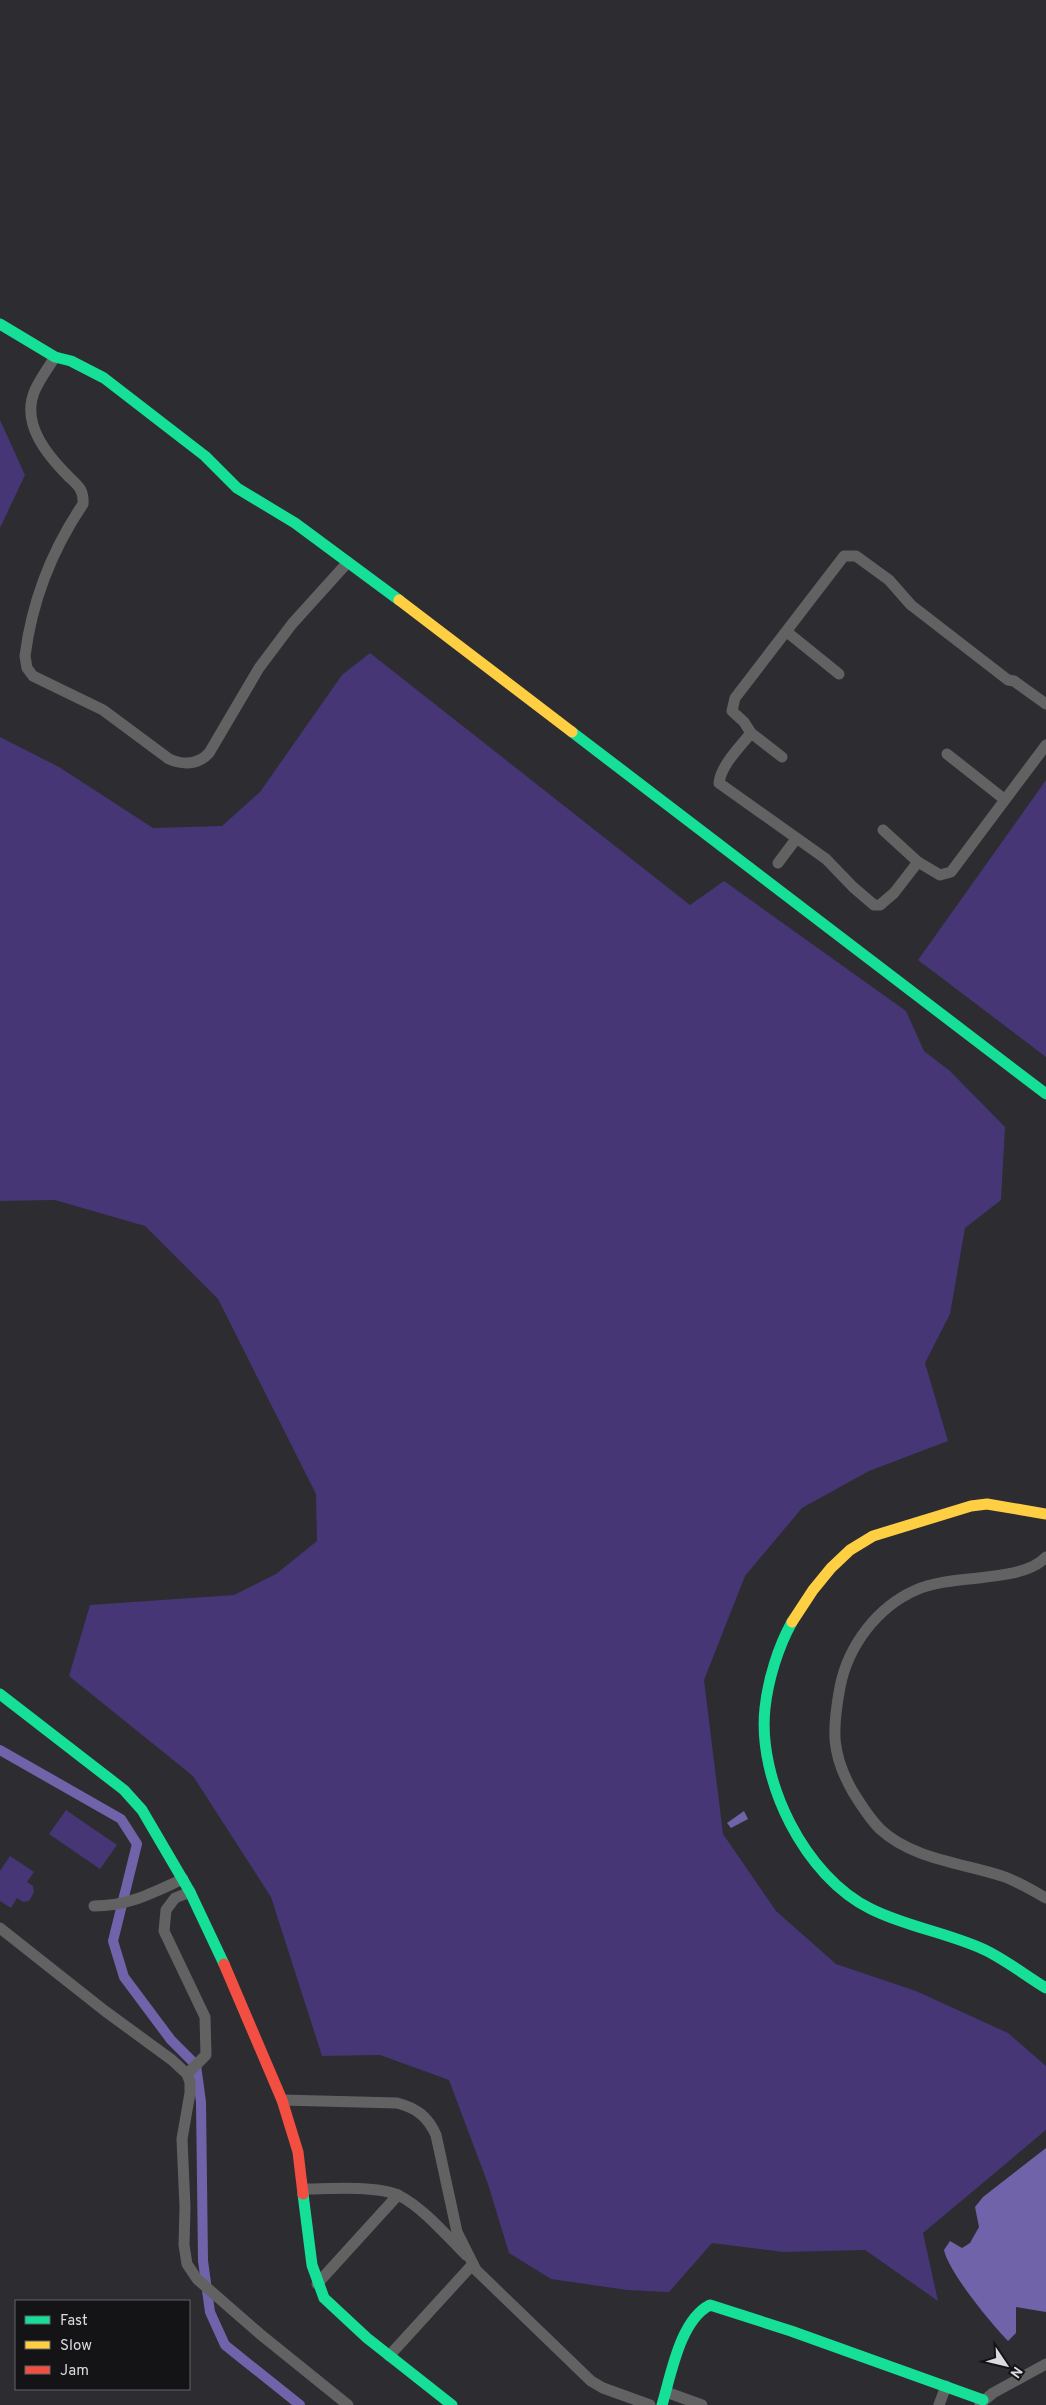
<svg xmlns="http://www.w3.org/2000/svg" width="1046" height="2405" font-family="Overpass,sans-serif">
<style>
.green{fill:#463675}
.water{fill:#7163a9}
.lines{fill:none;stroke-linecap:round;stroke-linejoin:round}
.canal{stroke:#7163a9;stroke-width:10}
.street{stroke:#636263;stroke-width:11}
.fast{stroke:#16e098;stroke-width:11}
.slow{stroke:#ffcf43;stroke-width:11}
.jam{stroke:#f24e42;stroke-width:11}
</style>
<rect width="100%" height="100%" fill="#2d2c30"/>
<g class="green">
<path d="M 0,420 L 25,475 L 0,528 Z"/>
<path d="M 370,653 L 690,905 L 724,881 L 906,1011 L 924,1051 L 950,1071 L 1005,1127 L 1001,1200 L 965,1228 L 950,1314 L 925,1363 L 948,1441 L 869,1471 L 802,1508 L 745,1576 L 704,1680 L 723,1834 L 776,1911 L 836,1964 L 916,1991 L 1008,2033 L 1046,2066 L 1046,2130 L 923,2233 L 938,2301 L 865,2250 L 783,2252 L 712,2243 L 669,2292 L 627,2290 L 551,2279 L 509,2253 L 488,2184 L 449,2080 L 380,2055 L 322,2056 L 271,1897 L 193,1776 L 69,1676 L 90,1605 L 234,1595 L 276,1574 L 317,1541 L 316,1494 L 218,1299 L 145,1226 L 55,1200 L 0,1201 L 0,737 L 59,767 L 153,828 L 222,826 L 260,792 L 342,675 Z"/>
<path d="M 1046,780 L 1046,1057 L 918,960 Z"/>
<path d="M 66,1810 L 117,1845 L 100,1869 L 49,1834 Z"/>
<path d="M 10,1856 L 34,1872 L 27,1882 L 33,1886 L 34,1892 L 29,1901 L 23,1902 L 17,1898 L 11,1908 L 0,1901 L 0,1871 Z"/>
</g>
<g class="water">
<path d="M 744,1811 L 748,1819 L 731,1828 L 727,1823 Z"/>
<path d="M 1046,2148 L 1046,2312 L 1016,2307 L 1016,2333 L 1008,2341 C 991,2323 949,2273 944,2250 L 950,2241 L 962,2248 L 970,2243 L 979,2227 L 975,2207 L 983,2197 Z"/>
</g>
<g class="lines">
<path class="canal" d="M 0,1750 L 121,1819 L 137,1844 L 113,1941 L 124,1977 L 171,2040 L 196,2065 L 201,2102 L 203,2261 L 210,2312 L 225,2345 L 300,2405"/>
<g class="street">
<path d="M 55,357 C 48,368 40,379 35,390 C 20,424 48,456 70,478 C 79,486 84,491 83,504 C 52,550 32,601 25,656 L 27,668 L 33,676 L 103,710 L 169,759 C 183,765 198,765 209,753 L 259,668 L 292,624 L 348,562"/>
<path d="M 787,632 L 839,674"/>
<path d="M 1046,704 L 1014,681 L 1008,680 L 911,605 L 889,580 L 856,556 L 844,556 L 735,698 L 732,711 L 744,722 L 751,733 C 740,747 721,765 719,783 L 826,859 L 853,887 L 874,905 L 880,905 L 894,893 L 918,862 L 940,875 L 951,872 L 1046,745"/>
<path d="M 751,733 L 782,757"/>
<path d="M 947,754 L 1004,799"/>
<path d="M 883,830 L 918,862"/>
<path d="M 778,863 L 796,839"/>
<path d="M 1046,1557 C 1021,1584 952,1573 916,1590 C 877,1607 848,1646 840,1687 C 832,1730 831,1754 853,1792 C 861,1805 869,1818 880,1829 C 912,1859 962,1863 1002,1876 C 1017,1881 1032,1890 1046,1898"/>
<path d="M 94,1906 C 129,1906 152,1893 183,1879"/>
<path d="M 0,1928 L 105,2011 L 172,2060 L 187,2074 L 190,2082 L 190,2093 L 182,2139 L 185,2207 L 184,2245 L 187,2264 L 197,2279 L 260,2334 L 348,2405"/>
<path d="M 187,2074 L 206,2055 L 205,2017 L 164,1931 L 166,1910 L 175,1898 L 190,1892"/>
<path d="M 282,2100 L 397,2103 C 417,2108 428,2117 436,2135 L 457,2232 L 476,2270 L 591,2381 L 603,2388 L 650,2405"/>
<path d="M 304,2189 C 327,2189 379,2185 400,2196 C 423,2208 447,2236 466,2255"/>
<path d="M 317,2284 L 398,2195"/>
<path d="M 389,2356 L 473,2264"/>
<path d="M 666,2392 L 702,2405"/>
<path d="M 980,2404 L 993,2393 L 1046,2364"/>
<path d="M 939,2405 L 946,2386"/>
</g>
<g class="fast">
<path d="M 0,324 L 55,357 L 71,361 L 104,378 L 205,456 L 237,488 L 295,523 L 399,600"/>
<path d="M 572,732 L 1046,1094"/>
<path d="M 792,1622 C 778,1647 768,1680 765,1708 C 757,1780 805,1877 871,1909 C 907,1927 949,1933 985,1950 C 1006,1960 1026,1976 1046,1988"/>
<path d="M 0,1694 L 124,1790 L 142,1810 L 190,1892 L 224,1964"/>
<path d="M 303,2194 L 312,2265 L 324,2298 L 367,2338 L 452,2405"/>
<path d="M 662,2405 C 671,2375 680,2320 710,2305 L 791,2331 L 983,2400"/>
</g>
<g class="slow">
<path d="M 399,600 L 572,732"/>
<path d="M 792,1622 L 813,1590 L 831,1568 L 850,1550 L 873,1536 L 971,1506 L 987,1504 L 1046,1514"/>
</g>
<path class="jam" d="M 224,1964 L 282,2100 L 298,2152 L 303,2194"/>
</g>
<rect x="15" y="2300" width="175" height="90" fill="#141417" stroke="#646367"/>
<rect x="25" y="2316" width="25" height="8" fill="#16e098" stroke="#646367"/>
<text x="60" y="2325" font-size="15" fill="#dbdade">Fast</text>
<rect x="25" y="2341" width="25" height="8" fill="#ffcf43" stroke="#646367"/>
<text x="60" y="2350" font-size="15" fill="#dbdade">Slow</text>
<rect x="25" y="2366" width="25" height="8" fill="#f24e42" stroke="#646367"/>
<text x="60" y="2375" font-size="15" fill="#dbdade">Jam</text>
<g transform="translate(1006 2365) rotate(125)" stroke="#141417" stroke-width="4" paint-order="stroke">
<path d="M0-4L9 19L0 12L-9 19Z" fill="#dbdade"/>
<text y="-8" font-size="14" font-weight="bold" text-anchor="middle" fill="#dbdade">N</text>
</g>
</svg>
